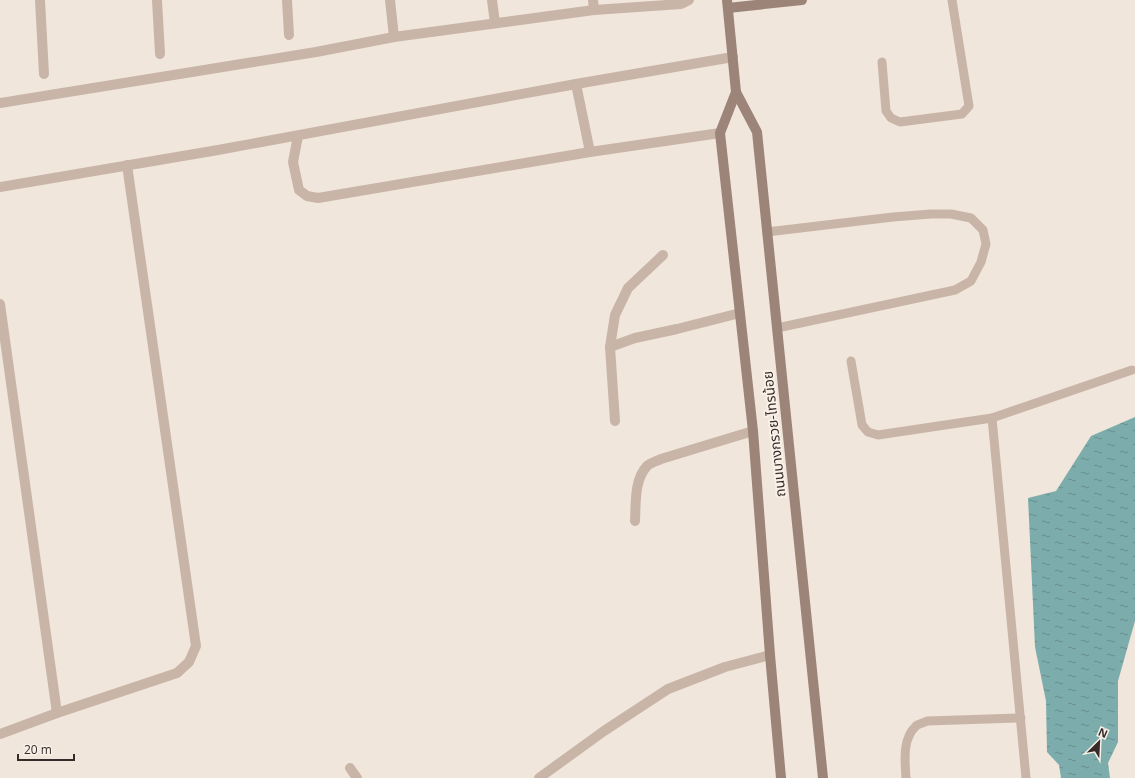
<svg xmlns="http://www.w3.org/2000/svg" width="1135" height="778" font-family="'Open Sans','Noto Sans Thai',sans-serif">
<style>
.water{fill:url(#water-ripples)}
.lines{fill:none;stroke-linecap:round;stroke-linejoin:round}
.lane{stroke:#c9b5a8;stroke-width:9}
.street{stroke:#c9b5a8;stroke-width:10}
.secondary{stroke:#9d8479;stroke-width:10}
.labels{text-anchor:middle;stroke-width:4;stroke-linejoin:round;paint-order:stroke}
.street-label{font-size:14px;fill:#362b28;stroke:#f9f0e8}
</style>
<defs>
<pattern id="water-ripples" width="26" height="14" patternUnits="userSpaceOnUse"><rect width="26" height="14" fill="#7cadac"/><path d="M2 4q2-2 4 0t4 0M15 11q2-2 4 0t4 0" fill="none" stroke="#668d8c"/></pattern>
</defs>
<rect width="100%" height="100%" fill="#f1e6dc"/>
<path class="water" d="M 1135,417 L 1135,621 L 1118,681 L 1118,742 L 1108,763 L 1110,778 L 1061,778 L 1059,765 L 1047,752 L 1046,701 L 1035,647 L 1028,498 L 1056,491 L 1091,436 Z"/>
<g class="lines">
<g class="lane">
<path d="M 882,62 L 886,111 L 891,118 L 900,122 L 962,114 L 969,106 L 952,0"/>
<path d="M 767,232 L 893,217 L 931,214 L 951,214 L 971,218 L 983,230 L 986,244 L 981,262 L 971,281 L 955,290 L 777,328"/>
<path d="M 851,361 L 862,425 L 868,432 L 878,435 L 992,418 L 1132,370"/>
<path d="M 992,418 L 1026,778"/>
<path d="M 906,778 C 905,761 902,739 916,726 C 918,724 924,723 927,721 L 1021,718"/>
</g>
<g class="street">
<path d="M 40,0 L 44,74"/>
<path d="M 157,0 L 160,54"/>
<path d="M 287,0 L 289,35"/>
<path d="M 390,0 L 394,37"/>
<path d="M 492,0 L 495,23"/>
<path d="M 593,0 L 594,10"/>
<path d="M 576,84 L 590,152"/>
<path d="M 0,103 L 316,52 L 394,37 L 594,10 L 681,4 L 689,0"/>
<path d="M 298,136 L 293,162 L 299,190 L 307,196 L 318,198 L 590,152 L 720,133"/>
<path d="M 0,187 L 218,150 L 576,84 L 733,57"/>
<path d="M 0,304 L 57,713"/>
<path d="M 610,347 L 615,315 L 628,288 L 663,255"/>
<path d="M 615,421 L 610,347 L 635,338 L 677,329 L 740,313"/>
<path d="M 635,521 C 636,503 634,480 647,466 C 650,463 657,461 661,459 L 753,431"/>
<path d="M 0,734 L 57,713 L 177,673 L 189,662 L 196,646 L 127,165"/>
<path d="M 350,768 L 357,778"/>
<path d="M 539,778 L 604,731 L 668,689 L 725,667 L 770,655"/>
</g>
<g class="secondary">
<path d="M 727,0 L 736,92 L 757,132 L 823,778"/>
<path d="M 728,8 L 802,0"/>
<path d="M 736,92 L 720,133 L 753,431 L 770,655 L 781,778"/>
</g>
</g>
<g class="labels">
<g class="street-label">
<text transform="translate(774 434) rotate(-96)" y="5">ถนนบางกรวย-ไทรน้อย</text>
</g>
</g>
<g transform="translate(1099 742) rotate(24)" stroke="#f9f0e8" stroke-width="3" paint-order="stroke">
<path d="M0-3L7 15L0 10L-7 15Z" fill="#362b28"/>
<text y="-6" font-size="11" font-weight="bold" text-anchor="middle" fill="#362b28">N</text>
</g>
<path d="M18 754v6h56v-6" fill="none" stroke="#362b28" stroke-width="2"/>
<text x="24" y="754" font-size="12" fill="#362b28" stroke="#f9f0e8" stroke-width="3" paint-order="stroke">20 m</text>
</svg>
